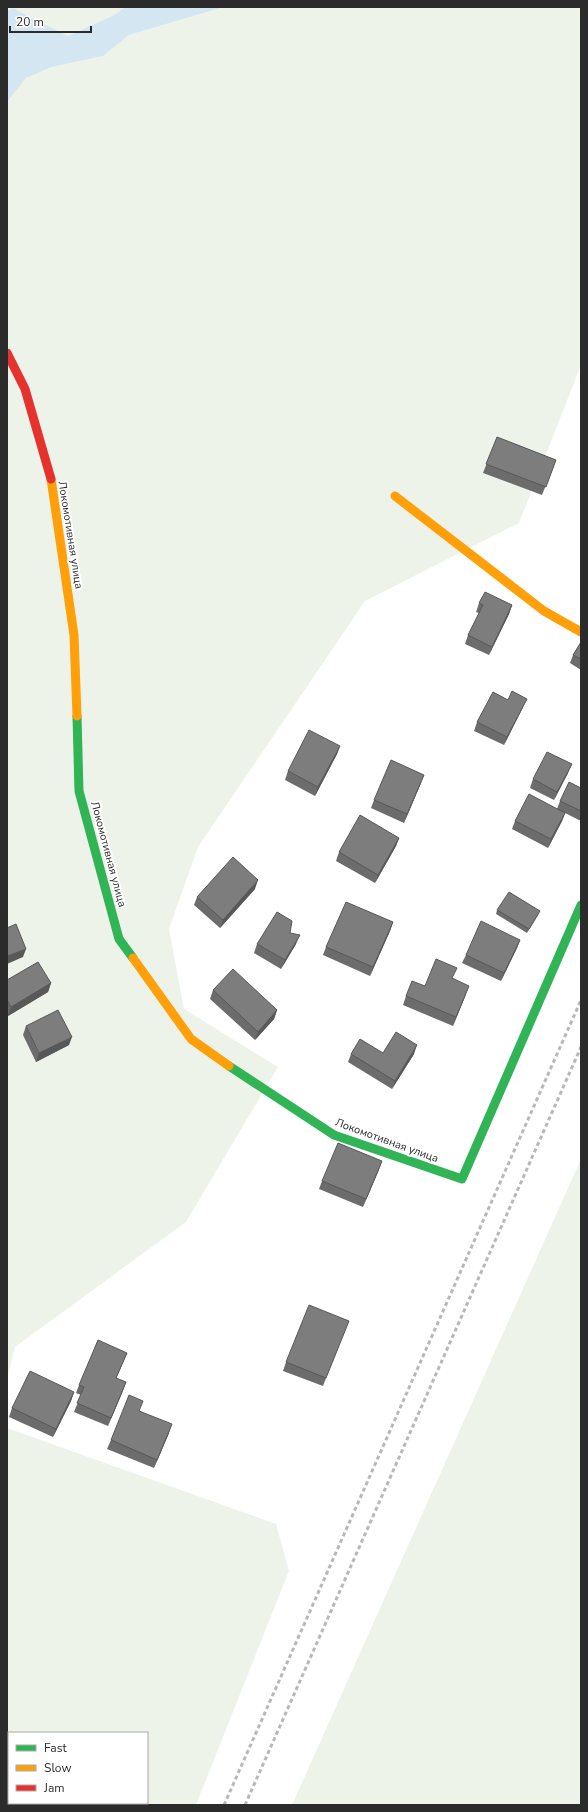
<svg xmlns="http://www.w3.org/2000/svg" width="588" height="1812" font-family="'Nunito Sans',sans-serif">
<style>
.green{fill:#eef3ea;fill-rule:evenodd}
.water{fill:#d4e6f1}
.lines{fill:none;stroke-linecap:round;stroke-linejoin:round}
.fast{stroke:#30b455;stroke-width:9}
.slow{stroke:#ff9f0a;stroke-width:9}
.jam{stroke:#e5322d;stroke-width:9}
.rail{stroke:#b8b8b8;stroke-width:3;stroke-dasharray:4 3;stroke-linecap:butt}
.wall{fill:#6c6c6c}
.shaded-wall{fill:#585858}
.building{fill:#7d7d7d;stroke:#585858}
.labels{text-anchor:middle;stroke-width:4;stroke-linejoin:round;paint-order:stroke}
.street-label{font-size:11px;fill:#2b2b2b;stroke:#fff}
</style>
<rect width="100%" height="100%" fill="#fff"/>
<g class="green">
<path d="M 7,7 L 126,7 L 114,15 L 68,36 L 13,8 L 7,11 Z"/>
<path d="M 224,7 L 581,7 L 581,365 L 519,523 L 365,601 L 198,847 L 169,929 L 184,1009 L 278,1067 L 186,1222 L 15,1347 L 7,1379 L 7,102 L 26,78 L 52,67 L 103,56 L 129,35 Z"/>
<path d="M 581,1159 L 581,1805 L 292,1805 Z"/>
<path d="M 7,1428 L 276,1524 L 289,1571 L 196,1805 L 7,1805 ZM 9,1733 L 147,1733 L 147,1803 L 9,1803 Z"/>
</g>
<path class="water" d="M 126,7 L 224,7 L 129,35 L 103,56 L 52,67 L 26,78 L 7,102 L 7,11 L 13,8 L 68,36 L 114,15 Z"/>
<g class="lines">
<g class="fast">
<path d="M 77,716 L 79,791 L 119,939 L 133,958"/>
<path d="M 229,1066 L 334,1135 L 462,1179 L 581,905"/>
</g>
<g class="slow">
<path d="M 51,479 L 74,635 L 77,716"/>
<path d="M 395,496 L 544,611 L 581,632"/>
<path d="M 133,958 L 191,1039 L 229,1066"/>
</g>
<path class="jam" d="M 7,353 L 25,389 L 51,479"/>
<g class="rail">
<path d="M 224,1805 L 581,1000"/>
<path d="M 245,1805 L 581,1047"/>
</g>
</g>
<g class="wall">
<path d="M 497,437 L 556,460 L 542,495 L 483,473 Z"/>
<path d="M 479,603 L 512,605 L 509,614 L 489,655 L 465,644 L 468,635 L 479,613 L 476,612 Z"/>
<path d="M 581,642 L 581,670 L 570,663 L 573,655 Z"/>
<path d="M 523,707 L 504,745 L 474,731 L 477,722 Z"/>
<path d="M 340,746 L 337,754 L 315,796 L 285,780 L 288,771 Z"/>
<path d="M 568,773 L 554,800 L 530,788 L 533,779 Z"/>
<path d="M 421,783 L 404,823 L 371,808 L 374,800 Z"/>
<path d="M 581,788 L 581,821 L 565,813 L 562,821 L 548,848 L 512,829 L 515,821 L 557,809 L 560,801 Z"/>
<path d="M 399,838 L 396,846 L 375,883 L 336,861 L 339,852 Z"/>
<path d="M 255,889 L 220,928 L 194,905 L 197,897 Z"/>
<path d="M 497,910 L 538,915 L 527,933 L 496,914 Z"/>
<path d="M 393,922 L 390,931 L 370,976 L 323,955 L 326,947 Z"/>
<path d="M 290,933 L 296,944 L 281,969 L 254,953 L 257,944 Z"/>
<path d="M 520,940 L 517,948 L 501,981 L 462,963 L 466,955 Z"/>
<path d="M 453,978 L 466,994 L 453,1026 L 403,1005 L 406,996 L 425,986 Z"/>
<path d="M 7,980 L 51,983 L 48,992 L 8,1016 L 7,1014 Z"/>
<path d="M 213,990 L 277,1010 L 274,1019 L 255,1040 L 210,999 Z"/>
<path d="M 26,1026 L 69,1045 L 36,1062 L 23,1035 Z"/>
<path d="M 383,1053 L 414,1054 L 392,1089 L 348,1062 L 351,1054 Z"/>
<path d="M 382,1161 L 363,1207 L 319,1189 L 322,1181 Z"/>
<path d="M 345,1329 L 323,1386 L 283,1371 L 286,1362 Z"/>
<path d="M 127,1353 L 116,1379 L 126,1382 L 108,1426 L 74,1412 L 81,1395 L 76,1393 L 79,1385 Z"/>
<path d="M 74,1392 L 71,1401 L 53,1437 L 9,1417 L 12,1408 Z"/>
<path d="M 140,1411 L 169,1433 L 154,1468 L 107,1449 L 111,1440 Z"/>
</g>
<g class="shaded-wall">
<path d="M 512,605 L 509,614 L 489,655 L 492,647 Z"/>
<path d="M 527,699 L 504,745 L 507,737 Z"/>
<path d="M 340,746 L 337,754 L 315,796 L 318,787 Z"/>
<path d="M 572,764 L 568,773 L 554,800 L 557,792 Z"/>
<path d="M 424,775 L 421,783 L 404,823 L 407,814 Z"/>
<path d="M 565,813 L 562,821 L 548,848 L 551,839 Z"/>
<path d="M 399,838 L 396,846 L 375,883 L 378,875 Z"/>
<path d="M 258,880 L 255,889 L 220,928 L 223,920 Z"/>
<path d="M 393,922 L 390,931 L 370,976 L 373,967 Z"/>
<path d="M 300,935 L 296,944 L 281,969 L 285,960 Z"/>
<path d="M 520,940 L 517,948 L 501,981 L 504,973 Z"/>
<path d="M 26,949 L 23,957 L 7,964 L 7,956 Z"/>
<path d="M 51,983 L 48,992 L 8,1016 L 11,1007 Z"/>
<path d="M 469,986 L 466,994 L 453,1026 L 456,1017 Z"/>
<path d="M 277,1010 L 274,1019 L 255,1040 L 258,1032 Z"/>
<path d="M 72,1037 L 69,1045 L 36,1062 L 39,1053 Z"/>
<path d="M 417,1045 L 414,1054 L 392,1089 L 395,1081 Z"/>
<path d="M 382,1161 L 379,1170 L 363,1207 L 366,1199 Z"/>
<path d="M 126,1382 L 123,1391 L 108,1426 L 111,1418 Z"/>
<path d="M 74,1392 L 71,1401 L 53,1437 L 56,1429 Z"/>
<path d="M 172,1424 L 169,1433 L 154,1468 L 157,1460 Z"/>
</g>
<g class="building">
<path d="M 497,437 L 556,460 L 546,487 L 486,464 Z"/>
<path d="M 485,592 L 512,605 L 492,647 L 468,635 L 483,605 L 479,603 Z"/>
<path d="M 581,642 L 581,659 L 573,655 Z"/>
<path d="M 512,691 L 527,699 L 507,737 L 477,722 L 493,692 L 508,700 Z"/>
<path d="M 309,730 L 340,746 L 318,787 L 288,771 Z"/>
<path d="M 547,752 L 572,764 L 557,792 L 533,779 Z"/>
<path d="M 391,760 L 424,775 L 407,814 L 374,800 Z"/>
<path d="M 569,782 L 581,788 L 581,811 L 560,801 Z"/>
<path d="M 529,794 L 565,813 L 551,839 L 515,821 Z"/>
<path d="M 360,815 L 399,838 L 378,875 L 339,852 Z"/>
<path d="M 233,857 L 258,880 L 223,920 L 197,897 Z"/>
<path d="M 509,892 L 540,911 L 529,929 L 497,910 Z"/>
<path d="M 346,902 L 393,922 L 373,967 L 326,947 Z"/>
<path d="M 277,912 L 292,921 L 290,933 L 300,935 L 285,960 L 257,944 Z"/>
<path d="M 481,921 L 520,940 L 504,973 L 466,955 Z"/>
<path d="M 16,924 L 26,949 L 7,956 L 7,928 Z"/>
<path d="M 436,959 L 457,968 L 452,978 L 469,986 L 456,1017 L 406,996 L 412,981 L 425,986 Z"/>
<path d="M 38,962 L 51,983 L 11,1007 L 7,1000 L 7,980 Z"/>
<path d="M 233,969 L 277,1010 L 258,1032 L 213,990 Z"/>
<path d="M 58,1010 L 72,1037 L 39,1053 L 26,1026 Z"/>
<path d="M 396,1032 L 417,1045 L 395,1081 L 351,1054 L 360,1039 L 383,1053 Z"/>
<path d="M 338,1143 L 382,1161 L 366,1199 L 322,1181 Z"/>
<path d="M 309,1305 L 349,1321 L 326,1378 L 286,1362 Z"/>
<path d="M 98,1340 L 127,1353 L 116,1378 L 126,1382 L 111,1418 L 77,1403 L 84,1387 L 79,1385 Z"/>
<path d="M 30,1371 L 74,1392 L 56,1429 L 12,1408 Z"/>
<path d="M 129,1395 L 143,1401 L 139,1411 L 172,1424 L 157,1460 L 111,1440 Z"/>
</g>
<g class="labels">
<g class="street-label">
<text transform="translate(71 535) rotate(81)" y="4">Локомотивная улица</text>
<text transform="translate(109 854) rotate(75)" y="4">Локомотивная улица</text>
<text transform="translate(387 1140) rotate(20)" y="4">Локомотивная улица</text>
</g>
</g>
<rect width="588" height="1812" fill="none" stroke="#2b2b2b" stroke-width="16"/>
<rect x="8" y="1732" width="140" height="72" fill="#ffffff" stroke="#aaaaaa"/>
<rect x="16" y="1745" width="20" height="6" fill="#30b455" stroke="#aaaaaa"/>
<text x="44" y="1752" font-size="12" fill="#2b2b2b">Fast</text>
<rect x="16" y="1765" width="20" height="6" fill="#ff9f0a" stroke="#aaaaaa"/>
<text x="44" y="1772" font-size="12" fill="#2b2b2b">Slow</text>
<rect x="16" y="1785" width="20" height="6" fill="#e5322d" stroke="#aaaaaa"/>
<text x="44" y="1792" font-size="12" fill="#2b2b2b">Jam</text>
<path d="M10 26v6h81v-6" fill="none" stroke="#2b2b2b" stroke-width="2"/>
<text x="16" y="26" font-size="12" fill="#2b2b2b" stroke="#ffffff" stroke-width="3" paint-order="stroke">20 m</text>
</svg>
